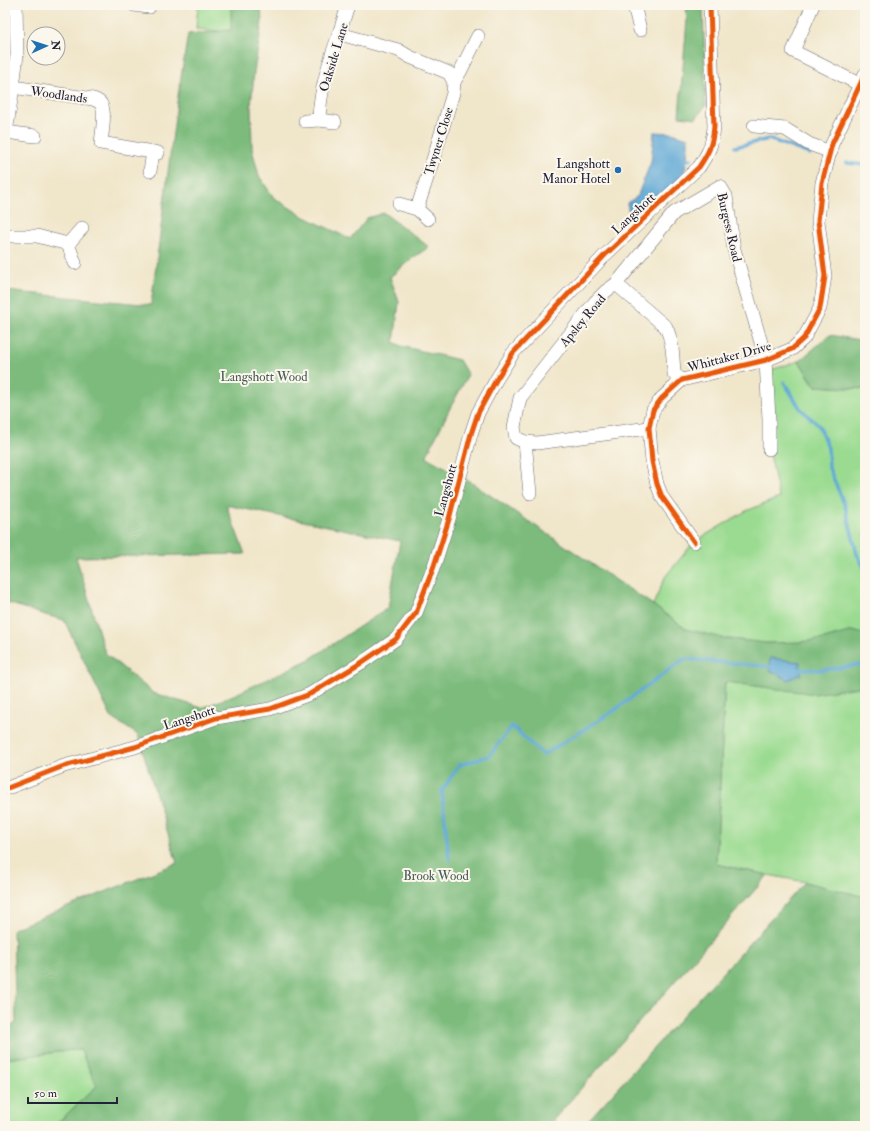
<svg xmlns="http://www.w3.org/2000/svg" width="870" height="1131" font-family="'IM FELL Double Pica',serif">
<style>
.green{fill:#9bdb91;stroke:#5e7e66}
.forest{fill:#7cbb7b;stroke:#4f6e5b;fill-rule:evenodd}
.water{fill:#5fa8d6;stroke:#406588}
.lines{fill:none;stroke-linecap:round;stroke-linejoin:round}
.stream{stroke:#5fa8d6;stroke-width:3.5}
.minor-casing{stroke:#6a676d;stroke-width:14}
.minor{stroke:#fff;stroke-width:13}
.cycleway-casing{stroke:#fbf7ec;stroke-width:8}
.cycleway{stroke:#e8590c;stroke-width:5}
.poi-dot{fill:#1f6fb2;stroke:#fbf7ec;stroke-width:1.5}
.labels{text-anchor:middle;stroke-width:4;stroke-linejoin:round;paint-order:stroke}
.street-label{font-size:13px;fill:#22223b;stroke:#fbf7ec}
.poi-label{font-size:13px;fill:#22223b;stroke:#fbf7ec;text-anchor:end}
.park-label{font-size:13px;fill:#465a55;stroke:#fbf7ec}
</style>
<rect width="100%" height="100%" fill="#fbf7ec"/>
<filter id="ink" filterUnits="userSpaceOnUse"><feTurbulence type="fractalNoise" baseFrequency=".025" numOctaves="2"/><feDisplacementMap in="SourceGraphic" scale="8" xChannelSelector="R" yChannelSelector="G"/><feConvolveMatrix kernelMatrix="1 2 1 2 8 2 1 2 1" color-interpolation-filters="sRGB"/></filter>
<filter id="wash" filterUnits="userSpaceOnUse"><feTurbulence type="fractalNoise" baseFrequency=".012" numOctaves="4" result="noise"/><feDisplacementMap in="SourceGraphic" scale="16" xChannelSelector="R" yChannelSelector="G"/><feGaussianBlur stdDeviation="0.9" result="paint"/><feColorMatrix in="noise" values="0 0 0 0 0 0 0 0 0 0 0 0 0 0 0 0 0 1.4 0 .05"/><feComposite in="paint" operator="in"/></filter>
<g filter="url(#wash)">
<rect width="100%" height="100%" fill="#f0e6ca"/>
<g class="green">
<path d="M 198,5 L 242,5 L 239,33 L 196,29 Z"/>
<path d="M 799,361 L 815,386 L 865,389 L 865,897 L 805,882 L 768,875 L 716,864 L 725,681 L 653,605 L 665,577 L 694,542 L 746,511 L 779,498 L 769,449 L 767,371 Z"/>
<path d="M 80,1049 L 97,1086 L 54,1126 L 5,1126 L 5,1059 Z"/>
</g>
<g class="forest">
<path d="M 231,5 L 261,5 L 262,22 L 254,72 L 251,107 L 252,149 L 259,176 L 274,198 L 303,216 L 350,239 L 367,218 L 384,213 L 429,247 L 411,259 L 390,277 L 399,302 L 394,342 L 401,346 L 459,360 L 468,375 L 450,408 L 426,457 L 460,475 L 653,605 L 686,629 L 722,638 L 766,643 L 800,642 L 824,639 L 852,631 L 865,634 L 865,686 L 815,694 L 725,682 L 716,864 L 768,875 L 548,1126 L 54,1126 L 97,1086 L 80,1049 L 5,1059 L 5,1030 L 16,1023 L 13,929 L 177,863 L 138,735 L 111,717 L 64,620 L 42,614 L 5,602 L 5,291 L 151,305 L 177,102 L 188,34 L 231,30 ZM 226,505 L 400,541 L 388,608 L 310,659 L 236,694 L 202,708 L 153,693 L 105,653 L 76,557 L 245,554 Z"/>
<path d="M 686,5 L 703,5 L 706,105 L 696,118 L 679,116 L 687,20 Z"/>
<path d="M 830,335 L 865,341 L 865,389 L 815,386 L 799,361 Z"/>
<path d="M 805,882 L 865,897 L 865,1126 L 583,1126 Z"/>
</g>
<g class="water">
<path d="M 654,132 L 672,133 L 688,138 C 688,148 688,158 685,169 C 680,183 649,207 638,218 L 629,213 L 627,203 L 638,196 L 639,192 L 651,162 Z"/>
<path d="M 770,658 L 800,662 L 801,674 L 788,680 L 770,670 Z"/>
</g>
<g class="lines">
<g class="stream">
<path d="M 735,147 L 769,139 L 810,154"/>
<path d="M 687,160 L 691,159"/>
<path d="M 847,163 L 865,165"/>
<path d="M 784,382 L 800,408 L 819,426 L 828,448 L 829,468 L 845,506 L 857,554 L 865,569"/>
<path d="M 797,669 L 822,670 L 865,664"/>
<path d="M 449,859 L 442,791 L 459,765 L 489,756 L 512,726 L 543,755 L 612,712 L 684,659 L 775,667"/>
</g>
</g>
</g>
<g filter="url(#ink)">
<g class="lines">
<g class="minor-casing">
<g id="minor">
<path d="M 16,5 L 17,55 L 13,87 L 6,132 L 35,136"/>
<path d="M 134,5 L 149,7 L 150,5"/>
<path d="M 634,5 L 640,30"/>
<path d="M 813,5 L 793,51 L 859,84"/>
<path d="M 340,34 L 398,50 L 410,57 L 449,73 L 454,82 L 453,93 L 436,150 L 417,209 L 428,219"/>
<path d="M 454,82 L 460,72 L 478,36"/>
<path d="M 13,87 L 93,99 C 96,100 99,101 101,104 C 106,111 102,134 101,143 L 158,153"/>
<path d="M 319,120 L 335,122"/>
<path d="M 305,121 L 319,120 C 320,79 337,44 348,5"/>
<path d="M 754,126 L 785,129 L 809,144 L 831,152"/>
<path d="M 150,171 L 153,152"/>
<path d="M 399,204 L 417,209"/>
<path d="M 5,236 L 37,236 L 68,244 L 82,228"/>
<path d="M 68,244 L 75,263"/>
<path d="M 616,284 L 674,213 L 720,186 L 726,196 L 734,249 L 766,360 L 769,420 L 769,449"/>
<path d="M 649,428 L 537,443 L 525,442 L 516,438 L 514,427 L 520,398 L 595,302 L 606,291 L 616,284 L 666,327 C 673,342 673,358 674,374 L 682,380"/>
<path d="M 525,442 L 530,493"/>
<path d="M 694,542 L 662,497 L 657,484 L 652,461 L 649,428 L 653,410 L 662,398 L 682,380 L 766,360 L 792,349 L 804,338 L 820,308 L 825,276 L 818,221 L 822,183 L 832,144 L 865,74"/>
<path d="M 5,789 L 64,766 L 135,747 L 216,718 L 270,709 L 310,694 L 361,663 L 396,639 L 416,613 L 434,566 L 449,519 L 471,434 L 478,413 L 496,380 L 513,353 L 605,255 L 699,167 C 709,152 712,146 714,127 L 710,5"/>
</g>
</g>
<use href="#minor" class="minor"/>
<g class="cycleway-casing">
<g id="cycleway">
<path d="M 694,542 L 662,497 L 657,484 L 652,461 L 649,428 L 653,410 L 662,398 L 682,380 L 766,360 L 792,349 L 804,338 L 820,308 L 825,276 L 818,221 L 822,183 L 832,144 L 865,74"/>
<path d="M 5,789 L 64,766 L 135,747 L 216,718 L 270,709 L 310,694 L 361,663 L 396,639 L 416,613 L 434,566 L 449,519 L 471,434 L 478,413 L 496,380 L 513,353 L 605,255 L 699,167 C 709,152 712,146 714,127 L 710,5"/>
</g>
</g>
<use href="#cycleway" class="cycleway"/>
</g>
</g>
<circle class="poi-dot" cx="618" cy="170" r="4"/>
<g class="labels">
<g class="street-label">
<text transform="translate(333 57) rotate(-73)" y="5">Oakside Lane</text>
<text transform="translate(59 94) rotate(8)" y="5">Woodlands</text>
<text transform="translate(438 141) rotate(-73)" y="5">Twyner Close</text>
<text transform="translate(633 213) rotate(-43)" y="5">Langshott</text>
<text transform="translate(730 227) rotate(77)" y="5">Burgess Road</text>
<text transform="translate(582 320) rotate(-50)" y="5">Apsley Road</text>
<text transform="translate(729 356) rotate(-15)" y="5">Whittaker Drive</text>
<text transform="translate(445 490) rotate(-75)" y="5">Langshott</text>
<text transform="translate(189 717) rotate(-18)" y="5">Langshott</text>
</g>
<g class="poi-label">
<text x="610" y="168">Langshott<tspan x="610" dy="15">Manor Hotel</tspan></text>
</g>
<g class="park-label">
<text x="264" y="381">Langshott Wood</text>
<text x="436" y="880">Brook Wood</text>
</g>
</g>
<rect width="870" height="1131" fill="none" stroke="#fbf7ec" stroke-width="20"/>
<g transform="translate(46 46) rotate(87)"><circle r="19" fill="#fbf7ec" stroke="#a4a2a5"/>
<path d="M0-3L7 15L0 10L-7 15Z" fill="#1f6fb2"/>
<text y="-6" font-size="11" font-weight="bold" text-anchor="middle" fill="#22223b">N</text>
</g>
<path d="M28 1097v6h89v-6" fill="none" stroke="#22223b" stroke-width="2"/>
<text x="34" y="1097" font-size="12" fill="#22223b" stroke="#fbf7ec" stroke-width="3" paint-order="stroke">50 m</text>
</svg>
